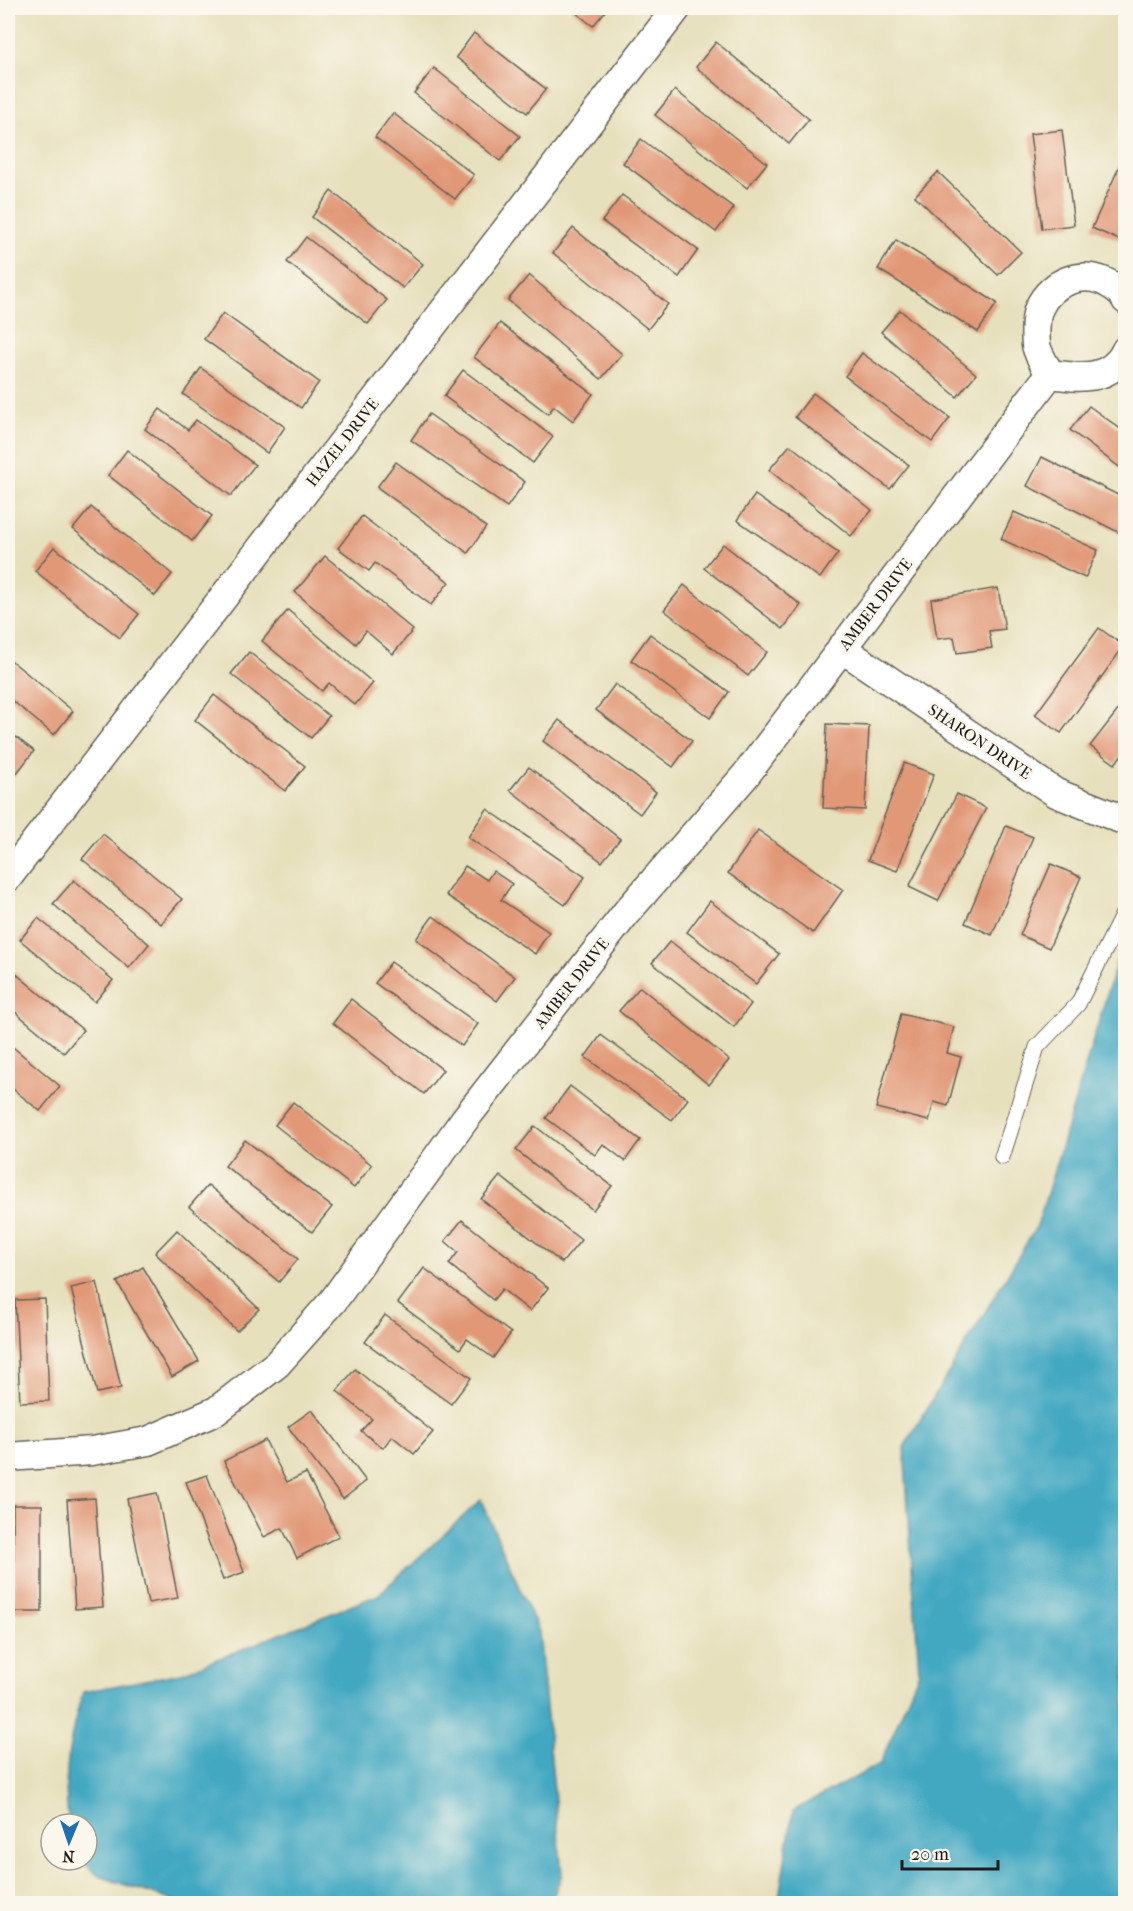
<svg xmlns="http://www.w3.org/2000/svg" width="1133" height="1911" font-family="'IM FELL French Canon',serif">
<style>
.water{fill:#42a8c2;stroke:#2f626f;stroke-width:1.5}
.building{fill:#e19877}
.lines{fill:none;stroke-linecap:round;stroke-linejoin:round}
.lane-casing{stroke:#636154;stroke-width:17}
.street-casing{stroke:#636154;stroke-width:31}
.lane{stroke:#fff;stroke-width:15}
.street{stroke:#fff;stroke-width:28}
.labels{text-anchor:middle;stroke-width:6;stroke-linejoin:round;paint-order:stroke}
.street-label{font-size:16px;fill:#1c1c1c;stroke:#fbf7ec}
</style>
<rect width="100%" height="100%" fill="#fbf7ec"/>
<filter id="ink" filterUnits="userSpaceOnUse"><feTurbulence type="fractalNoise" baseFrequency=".0167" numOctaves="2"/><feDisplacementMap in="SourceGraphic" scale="12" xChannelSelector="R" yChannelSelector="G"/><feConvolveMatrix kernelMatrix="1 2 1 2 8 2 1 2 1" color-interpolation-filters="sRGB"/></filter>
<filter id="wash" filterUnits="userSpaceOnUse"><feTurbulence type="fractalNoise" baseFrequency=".008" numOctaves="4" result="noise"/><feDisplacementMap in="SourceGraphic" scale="24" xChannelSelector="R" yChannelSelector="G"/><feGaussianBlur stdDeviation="1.35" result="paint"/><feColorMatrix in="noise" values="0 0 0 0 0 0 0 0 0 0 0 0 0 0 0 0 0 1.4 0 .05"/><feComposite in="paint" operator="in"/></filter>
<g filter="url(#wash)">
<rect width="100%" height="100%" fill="#e7e0bd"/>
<g class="water">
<path d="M 1125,934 L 1125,1901 L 1124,1904 L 778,1903 L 793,1811 L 880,1764 L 919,1672 L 904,1447 L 1038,1224 Z"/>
<path d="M 481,1500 L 539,1632 L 562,1874 L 551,1903 L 180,1903 L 99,1876 L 81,1860 L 87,1860 L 87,1824 L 69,1824 C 62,1781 70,1733 83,1692 L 182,1673 L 378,1595 Z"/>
</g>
<g id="blocks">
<g class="building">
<path d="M 570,8 L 608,8 L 593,26 Z"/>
<path d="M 474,33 L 546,89 L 527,113 L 456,57 Z"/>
<path d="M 716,42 L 809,119 L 789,144 L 696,67 Z"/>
<path d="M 434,68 L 520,136 L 500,161 L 414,93 Z"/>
<path d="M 675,90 L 767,163 L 747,188 L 655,115 Z"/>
<path d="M 393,113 L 474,175 L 455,199 L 375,137 Z"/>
<path d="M 1062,130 L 1074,225 L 1042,229 L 1030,134 Z"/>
<path d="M 641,139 L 734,208 L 716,232 L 623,163 Z"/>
<path d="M 1126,151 L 1126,243 L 1092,228 Z"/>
<path d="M 938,172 L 1021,252 L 998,275 L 915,196 Z"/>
<path d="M 331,191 L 423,264 L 403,288 L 312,217 Z"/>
<path d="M 622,195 L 698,250 L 679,277 L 602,221 Z"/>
<path d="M 573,228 L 668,304 L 648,329 L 553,253 Z"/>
<path d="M 306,237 L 387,300 L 368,324 L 287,262 Z"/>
<path d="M 896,240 L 997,303 L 978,332 L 878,269 Z"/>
<path d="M 529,275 L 622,354 L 601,379 L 508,300 Z"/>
<path d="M 900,310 L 976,374 L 957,397 L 881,332 Z"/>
<path d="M 223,313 L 319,382 L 301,408 L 204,339 Z"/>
<path d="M 500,323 L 593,394 L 573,421 L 554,406 L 548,414 L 474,357 Z"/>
<path d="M 862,353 L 950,418 L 932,442 L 845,376 Z"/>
<path d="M 201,368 L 285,427 L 267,453 L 183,394 Z"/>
<path d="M 463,370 L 553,437 L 533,463 L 444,396 Z"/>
<path d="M 813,393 L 909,465 L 890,489 L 795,417 Z"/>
<path d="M 1089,406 L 1126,433 L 1126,472 L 1070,430 Z"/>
<path d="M 160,409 L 188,430 L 196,420 L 255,465 L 231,496 L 145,429 Z"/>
<path d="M 429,414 L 525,482 L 507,507 L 411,440 Z"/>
<path d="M 790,445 L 872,510 L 851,536 L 769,470 Z"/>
<path d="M 127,450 L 212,516 L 192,541 L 108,475 Z"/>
<path d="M 1042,457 L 1126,499 L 1126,536 L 1027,486 Z"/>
<path d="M 396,462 L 486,527 L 468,553 L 377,487 Z"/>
<path d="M 755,495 L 838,553 L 820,578 L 737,520 Z"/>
<path d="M 91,507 L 172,574 L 155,596 L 73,529 Z"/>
<path d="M 1014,512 L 1098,550 L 1085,578 L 1001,539 Z"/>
<path d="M 362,516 L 449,582 L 431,605 L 375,563 L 369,571 L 338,548 Z"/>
<path d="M 723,544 L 801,605 L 783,629 L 704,568 Z"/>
<path d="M 54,547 L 139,614 L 120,638 L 35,571 Z"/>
<path d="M 325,556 L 413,630 L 393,654 L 366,631 L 356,644 L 295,592 Z"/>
<path d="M 684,585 L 767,652 L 748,676 L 664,610 Z"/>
<path d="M 998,588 L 1005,629 L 989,631 L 992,648 L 957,653 L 954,637 L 937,639 L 931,599 Z"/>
<path d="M 288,610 L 373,683 L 355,705 L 329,683 L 322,691 L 262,641 Z"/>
<path d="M 1099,628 L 1124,646 L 1061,733 L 1035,715 Z"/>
<path d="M 650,634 L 729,692 L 710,718 L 631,660 Z"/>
<path d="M 249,652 L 329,716 L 311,738 L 231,674 Z"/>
<path d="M 8,658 L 73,711 L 54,735 L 8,697 Z"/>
<path d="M 615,684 L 692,741 L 673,767 L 596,710 Z"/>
<path d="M 214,695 L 305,766 L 285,791 L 195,720 Z"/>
<path d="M 1126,700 L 1126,749 L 1115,764 L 1090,746 Z"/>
<path d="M 559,720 L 656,792 L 640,814 L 543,741 Z"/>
<path d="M 827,724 L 869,726 L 865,810 L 823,808 Z"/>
<path d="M 8,731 L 34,751 L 13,778 L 8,773 Z"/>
<path d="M 904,763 L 934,774 L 897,871 L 868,860 Z"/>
<path d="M 529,767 L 620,839 L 602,862 L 510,790 Z"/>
<path d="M 957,794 L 986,808 L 938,901 L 909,887 Z"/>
<path d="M 487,809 L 585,877 L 565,905 L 468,837 Z"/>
<path d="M 1006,826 L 1033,837 L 992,935 L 965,923 Z"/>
<path d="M 758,830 L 843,890 L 813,933 L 728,873 Z"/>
<path d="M 103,834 L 182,899 L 161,924 L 82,859 Z"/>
<path d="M 1051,864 L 1081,877 L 1049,948 L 1020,935 Z"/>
<path d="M 465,866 L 487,880 L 493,871 L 512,884 L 501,900 L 549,932 L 535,954 L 446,895 Z"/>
<path d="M 74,880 L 149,944 L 129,968 L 53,904 Z"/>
<path d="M 710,901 L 779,954 L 756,984 L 687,932 Z"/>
<path d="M 433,916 L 515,977 L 497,1001 L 416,939 Z"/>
<path d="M 38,918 L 113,980 L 95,1002 L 20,940 Z"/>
<path d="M 670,941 L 751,1004 L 734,1027 L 652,963 Z"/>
<path d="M 391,962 L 478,1024 L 462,1046 L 375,983 Z"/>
<path d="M 8,967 L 83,1030 L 64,1053 L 8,1006 Z"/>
<path d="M 640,987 L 729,1060 L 709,1085 L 619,1011 Z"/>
<path d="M 351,999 L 443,1070 L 424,1094 L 333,1023 Z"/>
<path d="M 901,1014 L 954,1027 L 947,1053 L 961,1057 L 948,1106 L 934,1102 L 929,1121 L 876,1108 Z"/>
<path d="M 601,1035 L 688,1099 L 672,1120 L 585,1057 Z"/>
<path d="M 8,1043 L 60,1086 L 40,1111 L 8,1085 Z"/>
<path d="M 570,1086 L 640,1140 L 625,1161 L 603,1144 L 595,1155 L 546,1118 Z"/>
<path d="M 293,1102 L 372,1165 L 354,1188 L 275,1125 Z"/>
<path d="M 535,1126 L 612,1186 L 593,1210 L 516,1150 Z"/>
<path d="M 245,1140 L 332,1207 L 312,1232 L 225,1166 Z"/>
<path d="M 500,1176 L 581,1240 L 562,1263 L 481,1199 Z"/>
<path d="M 208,1185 L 298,1259 L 279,1282 L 189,1207 Z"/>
<path d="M 462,1220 L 548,1288 L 530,1311 L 502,1289 L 493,1300 L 449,1264 L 458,1252 L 445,1241 Z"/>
<path d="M 177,1230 L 259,1309 L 237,1331 L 155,1253 Z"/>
<path d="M 143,1267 L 199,1361 L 172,1377 L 117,1282 Z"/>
<path d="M 424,1268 L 511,1333 L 493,1358 L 467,1339 L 460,1349 L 398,1303 Z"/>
<path d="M 97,1282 L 121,1388 L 97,1393 L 71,1288 Z"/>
<path d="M 45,1299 L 49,1401 L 20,1402 L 15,1300 Z"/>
<path d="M 385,1315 L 471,1378 L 451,1404 L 365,1342 Z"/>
<path d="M 355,1369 L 433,1432 L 414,1454 L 392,1436 L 383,1448 L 361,1431 L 372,1419 L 337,1391 Z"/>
<path d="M 312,1410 L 366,1481 L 343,1499 L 288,1427 Z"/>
<path d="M 265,1440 L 287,1482 L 306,1473 L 339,1536 L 297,1558 L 282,1528 L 264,1537 L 224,1461 Z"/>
<path d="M 207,1475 L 244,1572 L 223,1580 L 186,1482 Z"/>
<path d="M 157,1493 L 178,1598 L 148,1603 L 127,1499 Z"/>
<path d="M 95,1498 L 103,1607 L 75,1609 L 67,1500 Z"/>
<path d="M 13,1505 L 42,1505 L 42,1612 L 14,1612 Z"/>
</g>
</g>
</g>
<g filter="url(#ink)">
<use href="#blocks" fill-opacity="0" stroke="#636154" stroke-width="1.5"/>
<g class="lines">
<g class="lane-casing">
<path id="lane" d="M 1002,1157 L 1037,1047 L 1078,1004 L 1126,908"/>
</g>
<g class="street-casing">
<g id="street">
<path d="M 1050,374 C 1045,365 1038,355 1036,345 C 1035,335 1035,316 1039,308 C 1051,281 1084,269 1109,284 C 1116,288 1123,293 1126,300"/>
<path d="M 1050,374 C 1079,378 1111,382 1126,350"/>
<path d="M 841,648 L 1056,793 L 1126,821"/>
<path d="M 8,877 L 677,8"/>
<path d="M 8,1457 L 92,1451 L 148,1441 L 216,1411 L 277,1364 L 333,1301 L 465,1119 L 626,913 L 745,776 L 1050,374"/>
</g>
</g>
<use href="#lane" class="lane"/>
<use href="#street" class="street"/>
</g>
</g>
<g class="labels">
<g class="street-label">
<text transform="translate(342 442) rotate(-52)" y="6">HAZEL DRIVE</text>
<text transform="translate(875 604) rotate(-53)" y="6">AMBER DRIVE</text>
<text transform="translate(980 741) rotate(34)" y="6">SHARON DRIVE</text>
<text transform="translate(571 983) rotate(-52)" y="6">AMBER DRIVE</text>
</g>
</g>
<rect width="1133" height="1911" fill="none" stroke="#fbf7ec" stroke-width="30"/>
<g transform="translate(69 1842) rotate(182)"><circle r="28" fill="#fbf7ec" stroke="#a29f99" stroke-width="1.5"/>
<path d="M0-4.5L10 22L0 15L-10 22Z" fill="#1f6fb2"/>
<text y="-9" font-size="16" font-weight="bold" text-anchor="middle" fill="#1c1c1c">N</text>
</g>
<path d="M902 1860v9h96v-9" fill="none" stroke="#1c1c1c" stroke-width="3"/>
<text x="911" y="1860" font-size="18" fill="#1c1c1c" stroke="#fbf7ec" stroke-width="4.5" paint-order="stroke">20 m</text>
</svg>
